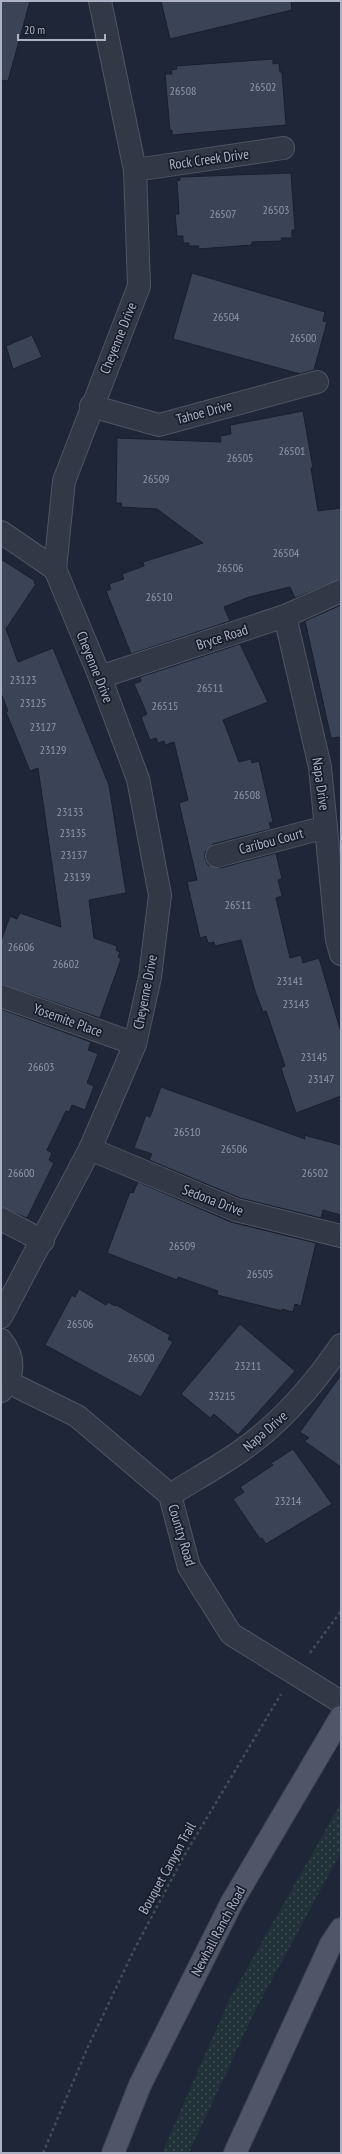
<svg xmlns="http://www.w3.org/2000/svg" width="342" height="2154" font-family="'PT Sans Narrow',sans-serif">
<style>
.grass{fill:url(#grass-dots)}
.building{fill:#3b4357;stroke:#1a1f2e}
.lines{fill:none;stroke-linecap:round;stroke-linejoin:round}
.minor-casing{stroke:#505565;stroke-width:24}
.major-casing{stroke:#3c4151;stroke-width:24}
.path{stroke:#3f4f56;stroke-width:2.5;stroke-dasharray:3 3;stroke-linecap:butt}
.minor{stroke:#333847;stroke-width:22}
.major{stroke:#505668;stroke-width:22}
.labels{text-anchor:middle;stroke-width:3.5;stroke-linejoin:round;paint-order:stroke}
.number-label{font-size:12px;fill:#9096a9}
.street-label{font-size:14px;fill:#adb2c4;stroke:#181d2c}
</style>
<defs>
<pattern id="grass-dots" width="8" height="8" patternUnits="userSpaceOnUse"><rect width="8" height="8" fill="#213238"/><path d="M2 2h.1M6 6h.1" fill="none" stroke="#3f4d53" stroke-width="1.8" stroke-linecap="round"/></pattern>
</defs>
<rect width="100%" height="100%" fill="#1f2637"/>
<path class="grass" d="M 341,1803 L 341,1852 L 254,2013 L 189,2153 L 162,2153 L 229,2000 Z"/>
<g class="building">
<path d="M 1,1 L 30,1 L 8,81 L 1,80 Z"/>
<path d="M 161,1 L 291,1 L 292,10 L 170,39 Z"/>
<path d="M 273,59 L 273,64 L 279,63 L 280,72 L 282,72 L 286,125 L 172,135 L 172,130 L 170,131 L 165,74 L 172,74 L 171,70 L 177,69 L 176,66 Z"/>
<path d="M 291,173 L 295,230 L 292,230 L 292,238 L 281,238 L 282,241 L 252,242 L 252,245 L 198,249 L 199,246 L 189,246 L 189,243 L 183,243 L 183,236 L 177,236 L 175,214 L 179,214 L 177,181 L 180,180 L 180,177 Z"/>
<path d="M 192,273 L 325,312 L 323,321 L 327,322 L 314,370 L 300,374 L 173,339 Z"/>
<path d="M 32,335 L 42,357 L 13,369 L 6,346 Z"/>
<path d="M 303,411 L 313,468 L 311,468 L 318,511 L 341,508 L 341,579 L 295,598 L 290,587 L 249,597 L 224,607 L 230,621 L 131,654 L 106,591 L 111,589 L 109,584 L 124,579 L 122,574 L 144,566 L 143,562 L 203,543 L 157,509 L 122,507 L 121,503 L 116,503 L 117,438 L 221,442 L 220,436 L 231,434 L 230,425 Z"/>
<path d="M 1,559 L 35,581 L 34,583 L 36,584 L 6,629 L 18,662 L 53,648 L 109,785 L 126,893 L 89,900 L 94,938 L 117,946 L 116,950 L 120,952 L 118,957 L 121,959 L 100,1018 L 1,984 L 1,941 L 10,916 L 17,919 L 20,913 L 61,927 L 38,768 L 30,771 L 6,712 L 8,711 L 1,693 Z"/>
<path d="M 341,605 L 341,737 L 331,738 L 305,621 Z"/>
<path d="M 240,644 L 268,702 L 223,720 L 239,762 L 251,759 L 252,763 L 259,761 L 273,822 L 269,823 L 271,829 L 213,844 L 205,852 L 205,859 L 208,865 L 220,868 L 276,853 L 282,879 L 278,880 L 282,896 L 276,898 L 290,958 L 301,955 L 303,963 L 319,958 L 341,1032 L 341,1096 L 296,1113 L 281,1068 L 285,1066 L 266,1011 L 263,1012 L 255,991 L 241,940 L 215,946 L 214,942 L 208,943 L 206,936 L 200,938 L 187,882 L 197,880 L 179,803 L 188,800 L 174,742 L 165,745 L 164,741 L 158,743 L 156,738 L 150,740 L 141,717 L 147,714 L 134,684 L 141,681 L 140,677 Z"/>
<path d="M 1,1009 L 91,1042 L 88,1050 L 98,1054 L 87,1083 L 94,1086 L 85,1110 L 72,1105 L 69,1112 L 66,1111 L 47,1150 L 52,1153 L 49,1160 L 54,1163 L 27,1218 L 1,1207 Z"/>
<path d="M 161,1087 L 305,1139 L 304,1135 L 341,1145 L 341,1215 L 323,1210 L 321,1218 L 240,1198 L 149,1160 L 152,1154 L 134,1148 L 146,1115 L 150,1117 Z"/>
<path d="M 138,1182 L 231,1222 L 316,1243 L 301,1306 L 295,1304 L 293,1312 L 282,1309 L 282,1311 L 217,1295 L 218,1291 L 178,1277 L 177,1280 L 107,1253 L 130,1192 L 133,1193 Z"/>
<path d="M 79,1289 L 106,1305 L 108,1302 L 115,1306 L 116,1305 L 170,1335 L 168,1339 L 173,1342 L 141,1397 L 45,1345 L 72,1295 L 75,1297 Z"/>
<path d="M 240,1324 L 295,1371 L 238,1435 L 214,1414 L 210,1418 L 181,1394 Z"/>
<path d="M 341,1375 L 341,1467 L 304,1441 L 309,1438 L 300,1432 Z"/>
<path d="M 293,1449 L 332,1504 L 266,1544 L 262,1538 L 260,1539 L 233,1499 L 244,1492 L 240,1487 L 273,1465 L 271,1463 Z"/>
</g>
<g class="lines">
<g class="minor-casing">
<g id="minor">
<path d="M 135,170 L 283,148"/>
<path d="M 91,406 L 159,425 L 317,382"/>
<path d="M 1,532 L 55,569"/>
<path d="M 285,616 L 320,767 L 337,940 L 341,954"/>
<path d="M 100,677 L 285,616 L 341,591"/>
<path d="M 217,856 L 326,827"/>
<path d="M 1,996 L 135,1044"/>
<path d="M 90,1149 L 236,1210 L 341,1236"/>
<path d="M 1,1219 L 43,1241"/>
<path d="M 1,1317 L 90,1149 L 135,1044 L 150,977 L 160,895 L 138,779 L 100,677 L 55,569 L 64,481 L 139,286 L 135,170 L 100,1"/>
<path d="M 1,1340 C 15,1357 15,1374 1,1391"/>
<path d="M 8,1382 L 77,1416 L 170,1495 L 189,1567 L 231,1634 L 341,1702"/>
<path d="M 170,1495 C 192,1481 216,1468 238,1453 C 279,1425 313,1386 341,1345"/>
</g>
</g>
<g class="major-casing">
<g id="major">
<path d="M 113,2153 L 140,2085 L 232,1902 L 341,1717"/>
<path d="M 235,2153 L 331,1944 L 341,1929"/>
</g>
</g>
<g class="path">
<path d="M 310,1653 L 341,1611"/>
<path d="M 43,2153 L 87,2049 L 134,1950 L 184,1856 L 281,1694"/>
</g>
<use href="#minor" class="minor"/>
<use href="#major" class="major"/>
</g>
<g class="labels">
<g class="number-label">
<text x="263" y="91">26502</text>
<text x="183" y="95">26508</text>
<text x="276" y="214">26503</text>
<text x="223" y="218">26507</text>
<text x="226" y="321">26504</text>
<text x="303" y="342">26500</text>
<text x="292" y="455">26501</text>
<text x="240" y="462">26505</text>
<text x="156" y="483">26509</text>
<text x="286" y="557">26504</text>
<text x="230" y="572">26506</text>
<text x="159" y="601">26510</text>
<text x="23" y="684">23123</text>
<text x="210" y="692">26511</text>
<text x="33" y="707">23125</text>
<text x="165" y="710">26515</text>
<text x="43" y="731">23127</text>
<text x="53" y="754">23129</text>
<text x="247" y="799">26508</text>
<text x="70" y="816">23133</text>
<text x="73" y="837">23135</text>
<text x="74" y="859">23137</text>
<text x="77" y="881">23139</text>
<text x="238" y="909">26511</text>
<text x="21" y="951">26606</text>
<text x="66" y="968">26602</text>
<text x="290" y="985">23141</text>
<text x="296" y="1008">23143</text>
<text x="314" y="1061">23145</text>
<text x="41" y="1071">26603</text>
<text x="321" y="1083">23147</text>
<text x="187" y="1136">26510</text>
<text x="234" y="1153">26506</text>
<text x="21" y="1177">26600</text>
<text x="315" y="1177">26502</text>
<text x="182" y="1250">26509</text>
<text x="260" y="1278">26505</text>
<text x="80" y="1328">26506</text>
<text x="141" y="1362">26500</text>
<text x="248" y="1370">23211</text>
<text x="222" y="1400">23215</text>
<text x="288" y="1505">23214</text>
</g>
<g class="street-label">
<text transform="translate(209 159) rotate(-8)" y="5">Rock Creek Drive</text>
<text transform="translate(118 338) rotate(-68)" y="5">Cheyenne Drive</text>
<text transform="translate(204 412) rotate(-15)" y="5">Tahoe Drive</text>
<text transform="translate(222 637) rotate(-18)" y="5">Bryce Road</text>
<text transform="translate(95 667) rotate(68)" y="5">Cheyenne Drive</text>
<text transform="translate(321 784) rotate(82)" y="5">Napa Drive</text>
<text transform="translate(271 841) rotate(-15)" y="5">Caribou Court</text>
<text transform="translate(145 992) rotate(-79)" y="5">Cheyenne Drive</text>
<text transform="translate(68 1020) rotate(20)" y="5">Yosemite Place</text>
<text transform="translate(213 1200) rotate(21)" y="5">Sedona Drive</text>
<text transform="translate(265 1431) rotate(-41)" y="5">Napa Drive</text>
<text transform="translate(182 1535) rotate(73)" y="5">Country Road</text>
<text transform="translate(167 1868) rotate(-61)" y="5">Bouquet Canyon Trail</text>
<text transform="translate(218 1931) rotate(-62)" y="5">Newhall Ranch Road</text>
</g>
</g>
<rect width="342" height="2154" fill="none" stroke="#adb2c4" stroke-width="4"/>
<path d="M18 34v6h87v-6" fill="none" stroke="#adb2c4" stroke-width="2"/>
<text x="24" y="34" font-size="12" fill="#adb2c4" stroke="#181d2c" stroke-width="3" paint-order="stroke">20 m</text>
</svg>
